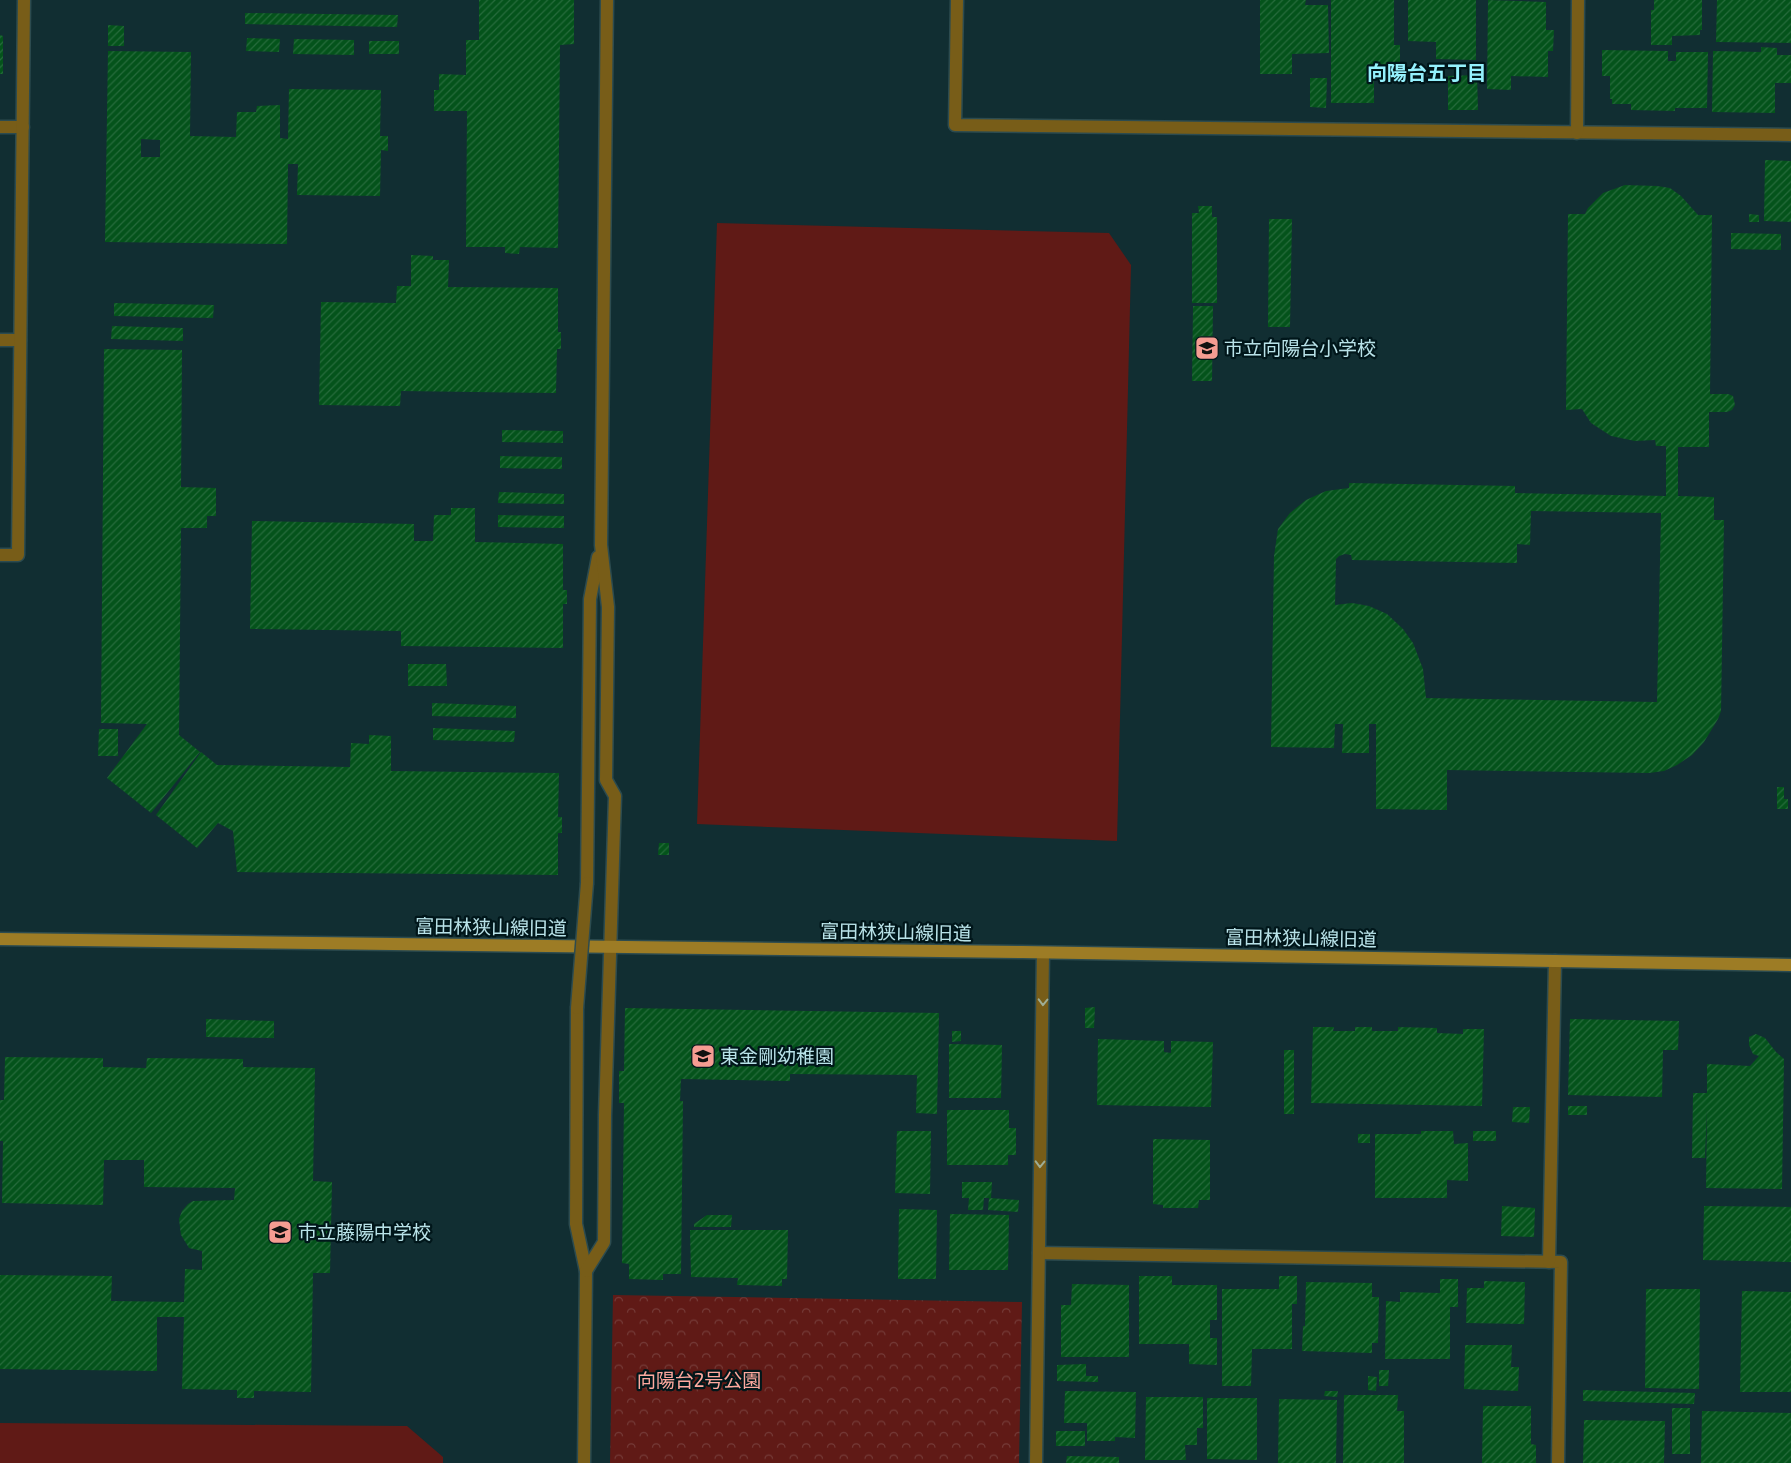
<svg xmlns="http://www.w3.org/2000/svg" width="1791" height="1463" font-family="'Exo 2','Noto Sans JP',sans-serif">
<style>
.forest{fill:url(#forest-crowns)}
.pitch{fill:#601a16}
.building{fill:url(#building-hatch);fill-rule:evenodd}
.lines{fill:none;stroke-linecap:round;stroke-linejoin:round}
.street-casing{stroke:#2c4b4f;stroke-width:15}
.secondary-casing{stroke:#2c4b4f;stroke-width:15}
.street{stroke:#785d18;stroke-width:12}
.secondary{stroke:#9d7c25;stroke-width:12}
.street-bridge-casing{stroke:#2c4b4f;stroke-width:15;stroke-linecap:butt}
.street-bridge{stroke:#785d18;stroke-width:12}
.oneway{stroke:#9ead95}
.labels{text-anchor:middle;stroke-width:4.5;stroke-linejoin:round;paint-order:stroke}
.poi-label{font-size:19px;fill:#b8e2e8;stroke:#00161a;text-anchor:start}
.street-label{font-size:19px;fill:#b8e2e8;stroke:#00161a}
.park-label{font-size:19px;fill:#fea99f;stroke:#00161a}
.neighbourhood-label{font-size:20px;font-weight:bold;fill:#95f1fd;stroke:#00161a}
</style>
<defs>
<pattern id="forest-crowns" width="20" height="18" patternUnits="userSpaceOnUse" patternTransform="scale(1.25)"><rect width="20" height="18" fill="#601a16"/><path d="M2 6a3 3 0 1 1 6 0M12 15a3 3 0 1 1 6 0" fill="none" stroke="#753b38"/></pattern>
<pattern id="building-hatch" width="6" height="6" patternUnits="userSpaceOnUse" patternTransform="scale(1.25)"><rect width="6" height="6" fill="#04531b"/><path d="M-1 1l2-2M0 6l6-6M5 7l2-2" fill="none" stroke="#266b3c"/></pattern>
</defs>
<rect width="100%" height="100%" fill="#112e32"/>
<path class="forest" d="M 613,1295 L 1022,1302 L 1019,1463 L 610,1463 Z"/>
<g class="pitch">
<path d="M 717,223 L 1109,233 L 1131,265 L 1117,841 L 697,824 Z"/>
<path d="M 0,1423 L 407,1426 L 443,1457 L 443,1463 L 0,1463 Z"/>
</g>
<g class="building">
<path d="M 479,0 L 574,0 L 574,44 L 560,45 L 558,248 L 520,247 L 519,254 L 505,253 L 505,247 L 466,247 L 467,111 L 434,111 L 434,90 L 439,90 L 439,74 L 466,75 L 466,40 L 479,40 Z"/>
<path d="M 1260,0 L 1306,0 L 1305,5 L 1328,5 L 1329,53 L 1292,54 L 1292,74 L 1260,74 Z"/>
<path d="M 1331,0 L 1394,0 L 1394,45 L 1400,45 L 1400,68 L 1374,68 L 1374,103 L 1331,103 Z"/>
<path d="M 1408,0 L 1476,0 L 1476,60 L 1436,59 L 1436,42 L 1408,41 Z"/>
<path d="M 1488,0 L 1546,2 L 1546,30 L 1554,30 L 1553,51 L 1548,51 L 1548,77 L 1511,76 L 1511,90 L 1487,89 Z"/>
<path d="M 1654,0 L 1702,0 L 1702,30 L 1700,30 L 1700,35 L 1672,36 L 1672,45 L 1651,45 L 1651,10 L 1654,10 Z"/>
<path d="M 1717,0 L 1791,0 L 1791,43 L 1716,42 Z"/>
<path d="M 245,13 L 398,15 L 397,27 L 245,24 Z"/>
<path d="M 108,25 L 124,26 L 124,46 L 108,46 Z"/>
<path d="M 0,35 L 3,36 L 3,74 L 0,74 Z"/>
<path d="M 247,38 L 280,39 L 279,52 L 246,51 Z"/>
<path d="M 294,39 L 354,40 L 354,55 L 293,54 Z"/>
<rect x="369" y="41" width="30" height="13"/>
<path d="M 1761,47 L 1777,48 L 1777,55 L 1791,55 L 1791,83 L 1775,83 L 1775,113 L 1712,112 L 1713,51 L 1761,52 Z"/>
<path d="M 1602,50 L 1668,51 L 1668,61 L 1676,61 L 1676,52 L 1708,52 L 1707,108 L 1675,108 L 1675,111 L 1631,110 L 1631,104 L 1612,104 L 1612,99 L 1610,99 L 1610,76 L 1602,76 Z"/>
<path d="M 108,51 L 191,52 L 190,136 L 236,137 L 237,112 L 256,112 L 257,106 L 280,105 L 280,138 L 288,139 L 289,89 L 381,90 L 380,136 L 388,136 L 388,151 L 381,150 L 380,196 L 297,195 L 298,164 L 288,164 L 287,244 L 105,242 ZM 141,139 L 160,140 L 160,157 L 141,157 Z"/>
<path d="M 1477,75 L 1478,110 L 1448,110 L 1448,76 Z"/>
<path d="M 1310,78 L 1327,78 L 1326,108 L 1310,107 Z"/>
<path d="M 1765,160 L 1791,161 L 1791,222 L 1764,221 Z"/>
<path d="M 1625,185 L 1657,186 L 1670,188 L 1681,196 L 1698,215 L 1712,215 L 1710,394 L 1728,394 L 1733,396 L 1735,405 L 1732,410 L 1727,412 L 1709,412 L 1709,447 L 1678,447 L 1678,496 L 1714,497 L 1714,520 L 1724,520 L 1721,711 L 1718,719 L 1704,742 L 1692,755 L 1677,765 L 1664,771 L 1649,773 L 1447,770 L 1447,810 L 1376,809 L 1376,724 L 1369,724 L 1369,753 L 1342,753 L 1343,724 L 1335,724 L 1334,748 L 1271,747 L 1274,556 L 1278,529 L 1290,513 L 1306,500 L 1326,491 L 1349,488 L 1349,483 L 1515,486 L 1515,493 L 1666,496 L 1666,446 L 1656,446 L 1655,440 L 1635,441 L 1611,436 L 1591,423 L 1582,409 L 1566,410 L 1568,214 L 1585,214 L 1588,208 L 1603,193 ZM 1531,511 L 1661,513 L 1657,702 L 1426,698 L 1423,669 L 1413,643 L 1403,629 L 1387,614 L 1369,606 L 1352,603 L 1335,605 L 1336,559 L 1339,556 L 1345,554 L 1351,555 L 1352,560 L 1517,563 L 1517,544 L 1530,545 Z"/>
<path d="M 1198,206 L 1212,206 L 1212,217 L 1217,217 L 1217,303 L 1192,303 L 1192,213 L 1199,213 Z"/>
<path d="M 1749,214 L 1759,215 L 1759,222 L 1749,222 Z"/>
<path d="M 1269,219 L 1292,219 L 1290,327 L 1268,327 Z"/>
<path d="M 1731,233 L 1781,234 L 1781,250 L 1731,249 Z"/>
<path d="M 411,255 L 433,256 L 433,260 L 449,260 L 448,287 L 558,288 L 558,332 L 561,332 L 561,349 L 557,349 L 556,393 L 401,391 L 400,406 L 319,405 L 321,302 L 396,303 L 397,286 L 411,286 Z"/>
<path d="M 114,303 L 214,305 L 213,318 L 114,316 Z"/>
<path d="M 1193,306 L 1213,306 L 1212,381 L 1192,381 Z"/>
<path d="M 112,326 L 183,328 L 183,341 L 111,339 Z"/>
<path d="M 104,349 L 182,350 L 181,487 L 216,488 L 216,516 L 207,516 L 207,528 L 181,528 L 179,735 L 200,752 L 151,813 L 107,778 L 147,724 L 101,723 Z"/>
<path d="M 502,430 L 563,431 L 563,443 L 502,442 Z"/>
<path d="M 500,456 L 562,457 L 562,469 L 500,468 Z"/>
<path d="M 499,492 L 564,494 L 564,504 L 498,503 Z"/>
<path d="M 451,508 L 475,508 L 475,542 L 563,544 L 563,590 L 567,590 L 567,604 L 563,604 L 563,648 L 401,646 L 401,631 L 250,629 L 252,521 L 414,524 L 414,541 L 433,541 L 434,515 L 451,515 Z"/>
<path d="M 498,515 L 564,516 L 564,528 L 498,527 Z"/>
<path d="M 408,664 L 446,664 L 447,686 L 408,686 Z"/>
<path d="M 432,703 L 516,706 L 516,718 L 432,716 Z"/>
<path d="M 433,728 L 515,731 L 514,742 L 433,740 Z"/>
<path d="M 99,729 L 118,729 L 118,756 L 98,756 Z"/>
<path d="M 369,735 L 391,736 L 391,771 L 559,773 L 558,817 L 562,817 L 562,833 L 558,833 L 558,875 L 237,872 L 233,831 L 218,823 L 197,848 L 156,815 L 201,752 L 217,765 L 350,767 L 351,743 L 369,744 Z"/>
<path d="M 1777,787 L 1784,787 L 1784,799 L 1788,799 L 1788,809 L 1777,809 Z"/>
<path d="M 659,843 L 669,843 L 669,855 L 658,855 Z"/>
<path d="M 1095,1007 L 1094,1028 L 1085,1028 L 1085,1008 Z"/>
<path d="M 625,1008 L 939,1013 L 937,1114 L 916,1113 L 917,1075 L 790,1074 L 790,1081 L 681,1079 L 680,1101 L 683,1101 L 681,1274 L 663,1274 L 663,1280 L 629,1279 L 629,1264 L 622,1263 L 624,1103 L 619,1103 L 619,1071 L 624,1071 Z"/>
<path d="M 206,1019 L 274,1021 L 274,1038 L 206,1037 Z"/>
<path d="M 1570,1019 L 1679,1021 L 1678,1050 L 1663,1050 L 1662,1097 L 1568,1095 Z"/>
<path d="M 1313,1027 L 1334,1027 L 1333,1031 L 1355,1031 L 1355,1027 L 1372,1027 L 1372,1031 L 1398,1031 L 1398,1027 L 1437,1028 L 1437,1033 L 1463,1034 L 1463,1029 L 1484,1029 L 1482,1106 L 1311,1103 Z"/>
<path d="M 952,1031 L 961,1031 L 961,1041 L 952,1042 Z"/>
<path d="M 1756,1034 L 1765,1038 L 1776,1052 L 1784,1059 L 1782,1189 L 1706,1188 L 1707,1109 L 1705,1158 L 1692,1158 L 1693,1093 L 1707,1093 L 1707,1064 L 1750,1066 L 1759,1056 L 1753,1054 L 1749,1045 L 1749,1037 Z"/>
<path d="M 1098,1039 L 1164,1041 L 1164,1052 L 1171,1053 L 1171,1041 L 1213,1042 L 1211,1107 L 1097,1105 Z"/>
<path d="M 949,1044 L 1002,1045 L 1001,1098 L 949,1098 Z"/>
<rect x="1284" y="1050" width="10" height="64"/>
<path d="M 5,1057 L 103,1058 L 103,1067 L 146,1068 L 147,1058 L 243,1059 L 243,1067 L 315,1068 L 313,1181 L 332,1182 L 330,1273 L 313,1273 L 311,1392 L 254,1391 L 254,1398 L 237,1398 L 237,1390 L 182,1389 L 184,1317 L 157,1317 L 157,1371 L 0,1369 L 0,1275 L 112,1276 L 111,1301 L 184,1302 L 185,1269 L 202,1270 L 202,1251 L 189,1248 L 181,1235 L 179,1219 L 182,1211 L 188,1204 L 193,1201 L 234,1200 L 235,1188 L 144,1187 L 144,1160 L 104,1160 L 103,1205 L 2,1203 L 3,1141 L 0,1141 L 0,1100 L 4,1100 Z"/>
<rect x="1568" y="1106" width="19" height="9"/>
<path d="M 1513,1107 L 1530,1107 L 1529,1123 L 1512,1122 Z"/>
<path d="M 947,1110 L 1009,1110 L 1009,1128 L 1016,1128 L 1016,1155 L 1008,1155 L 1008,1165 L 947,1165 Z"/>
<path d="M 897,1131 L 931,1131 L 930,1194 L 895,1193 Z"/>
<path d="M 1421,1131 L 1453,1131 L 1454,1144 L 1468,1143 L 1468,1181 L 1447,1180 L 1447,1198 L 1375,1198 L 1375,1134 L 1421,1134 Z"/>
<rect x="1473" y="1131" width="23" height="10"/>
<rect x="1358" y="1134" width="12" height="9"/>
<path d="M 1153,1139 L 1210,1140 L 1210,1200 L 1199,1200 L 1198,1208 L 1163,1208 L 1163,1205 L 1153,1204 Z"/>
<path d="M 962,1182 L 992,1182 L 991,1198 L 984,1198 L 983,1210 L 968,1210 L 969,1198 L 962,1198 Z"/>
<path d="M 989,1198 L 1019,1200 L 1018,1212 L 988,1210 Z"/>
<path d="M 1502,1206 L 1535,1208 L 1534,1237 L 1501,1236 Z"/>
<path d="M 1704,1206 L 1791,1207 L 1791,1262 L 1703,1260 Z"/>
<path d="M 899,1209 L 937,1210 L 936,1279 L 898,1279 Z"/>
<path d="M 950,1214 L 1009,1215 L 1008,1270 L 949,1270 Z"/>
<path d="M 707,1215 L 732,1215 L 731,1227 L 694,1227 L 694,1224 Z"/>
<path d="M 690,1230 L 788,1230 L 787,1279 L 782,1279 L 782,1286 L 737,1285 L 738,1278 L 691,1277 Z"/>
<path d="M 1139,1276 L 1172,1276 L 1172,1285 L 1217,1285 L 1217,1320 L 1210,1320 L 1210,1338 L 1217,1338 L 1217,1365 L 1189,1364 L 1189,1344 L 1139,1344 Z"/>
<path d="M 1279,1276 L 1297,1276 L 1297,1304 L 1292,1304 L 1292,1349 L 1252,1349 L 1251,1386 L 1222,1386 L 1222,1289 L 1279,1289 Z"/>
<path d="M 1440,1279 L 1458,1279 L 1458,1307 L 1450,1307 L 1450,1359 L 1385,1359 L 1386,1301 L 1400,1302 L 1400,1292 L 1440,1293 Z"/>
<path d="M 1484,1281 L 1525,1282 L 1524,1324 L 1466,1323 L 1467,1288 L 1484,1288 Z"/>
<path d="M 1306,1282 L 1372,1283 L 1372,1297 L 1379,1297 L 1378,1343 L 1372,1343 L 1372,1353 L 1302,1351 L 1303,1326 L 1305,1326 Z"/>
<path d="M 1072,1284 L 1129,1285 L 1129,1357 L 1061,1357 L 1061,1305 L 1071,1305 Z"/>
<path d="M 1646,1289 L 1700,1289 L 1699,1389 L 1645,1388 Z"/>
<path d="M 1742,1291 L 1791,1292 L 1791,1392 L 1740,1392 Z"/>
<path d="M 1465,1345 L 1512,1345 L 1511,1367 L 1519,1367 L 1518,1391 L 1464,1389 Z"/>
<path d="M 1086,1364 L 1086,1376 L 1098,1376 L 1098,1382 L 1057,1381 L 1057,1365 Z"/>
<path d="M 1379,1370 L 1389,1370 L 1388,1386 L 1379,1386 Z"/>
<path d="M 1368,1376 L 1377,1377 L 1376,1391 L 1368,1390 Z"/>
<path d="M 1583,1390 L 1695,1393 L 1694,1404 L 1583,1401 Z"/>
<path d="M 1065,1391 L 1136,1392 L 1135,1438 L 1115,1437 L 1115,1441 L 1087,1441 L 1087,1423 L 1064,1423 Z"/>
<path d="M 1325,1391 L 1338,1391 L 1337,1397 L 1324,1396 Z"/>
<path d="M 1344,1395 L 1398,1395 L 1397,1411 L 1404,1411 L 1404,1463 L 1343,1463 Z"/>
<path d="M 1146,1397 L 1203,1397 L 1203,1428 L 1197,1428 L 1197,1445 L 1185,1445 L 1186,1460 L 1145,1460 Z"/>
<path d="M 1207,1398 L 1257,1398 L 1257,1460 L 1207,1459 Z"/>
<path d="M 1279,1399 L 1337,1400 L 1336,1463 L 1278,1463 Z"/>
<path d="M 1483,1406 L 1531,1406 L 1531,1444 L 1536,1445 L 1536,1463 L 1482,1463 Z"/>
<rect x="1672" y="1408" width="18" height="46"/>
<path d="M 1702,1411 L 1791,1413 L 1791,1463 L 1701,1463 Z"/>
<path d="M 1584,1420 L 1665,1421 L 1664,1463 L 1583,1463 Z"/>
<rect x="1056" y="1431" width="29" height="15"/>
<path d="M 1067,1456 L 1119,1457 L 1119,1463 L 1066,1463 Z"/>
</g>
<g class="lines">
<g class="street-casing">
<g id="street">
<path d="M 957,0 L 955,125 L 1791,135"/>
<path d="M 0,127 L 23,127"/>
<path d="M 1577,133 L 1578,0"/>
<path d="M 0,340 L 20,340"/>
<path d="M 0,555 L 18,555 L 24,0"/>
<path d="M 587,883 L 590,599 L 598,557"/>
<path d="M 577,1008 L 576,1224 L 586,1271 L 584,1463"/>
<path d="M 1039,1253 L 1561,1262 L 1558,1463"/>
<path d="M 1549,1262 L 1555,961"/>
<path d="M 586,1271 L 604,1242 L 605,1115 L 615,796 L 606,780 L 608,607 L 601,545 L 607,0"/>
<path d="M 1036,1463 L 1043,953"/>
</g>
</g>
<g class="secondary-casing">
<path id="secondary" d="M 0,939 L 1022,952 L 1791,965"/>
</g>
<use href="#street" class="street"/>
<use href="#secondary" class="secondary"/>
<g class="street-bridge-casing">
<path id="street-bridge" d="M 577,1008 L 587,883"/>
</g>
<use href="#street-bridge" class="street-bridge"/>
</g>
<defs><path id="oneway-chevron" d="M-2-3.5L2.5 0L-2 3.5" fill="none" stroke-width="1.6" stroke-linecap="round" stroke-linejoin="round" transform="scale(1.25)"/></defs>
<g class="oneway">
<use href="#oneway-chevron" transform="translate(1043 1002) rotate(91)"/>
<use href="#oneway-chevron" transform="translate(1040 1164) rotate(91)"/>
</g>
<defs>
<g id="school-square" transform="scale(1.25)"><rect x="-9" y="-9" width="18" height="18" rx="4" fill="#f59c92" stroke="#00161a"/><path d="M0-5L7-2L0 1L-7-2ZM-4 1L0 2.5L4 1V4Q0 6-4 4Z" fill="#111"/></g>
</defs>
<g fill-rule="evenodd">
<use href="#school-square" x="1207" y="348"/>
<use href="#school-square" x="703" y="1056"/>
<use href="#school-square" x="280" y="1232"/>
</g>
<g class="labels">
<g class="poi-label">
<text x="1224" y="355">市立向陽台小学校</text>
<text x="720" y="1063">東金剛幼稚園</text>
<text x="298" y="1239">市立藤陽中学校</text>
</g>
<g class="street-label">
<text transform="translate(491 927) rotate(1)" y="7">富田林狭山線旧道</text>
<text transform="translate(896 932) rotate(1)" y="7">富田林狭山線旧道</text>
<text transform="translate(1301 938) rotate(1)" y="7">富田林狭山線旧道</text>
</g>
<g class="park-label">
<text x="699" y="1387">向陽台2号公園</text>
</g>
<g class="neighbourhood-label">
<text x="1427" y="80">向陽台五丁目</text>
</g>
</g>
</svg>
